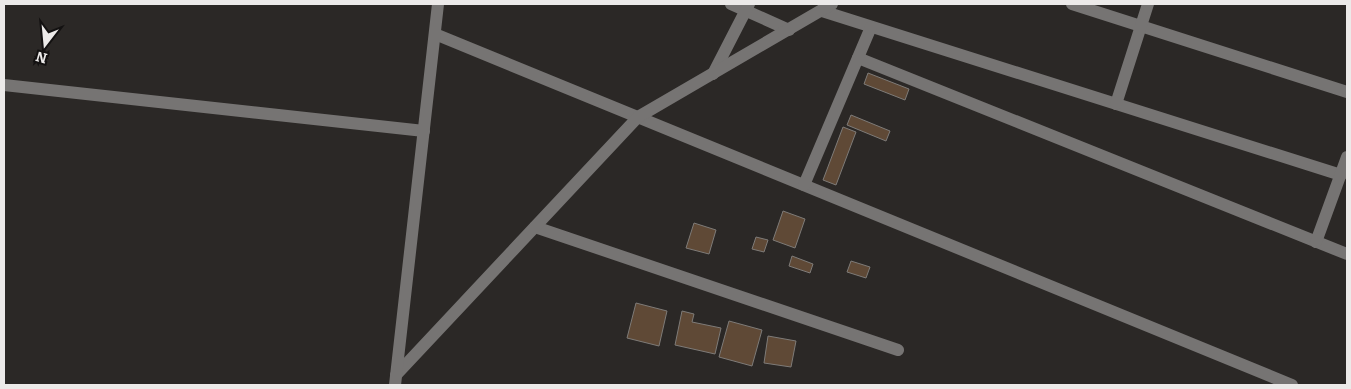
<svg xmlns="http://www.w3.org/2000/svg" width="1351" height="389" font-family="Bitter,serif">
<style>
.building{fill:#5f4936;stroke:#7e7b78}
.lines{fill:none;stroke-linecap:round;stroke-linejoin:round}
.minor{stroke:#767473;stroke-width:12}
</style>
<rect width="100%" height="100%" fill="#2b2826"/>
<g class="building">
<path d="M 868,73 L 909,89 L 905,100 L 864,84 Z"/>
<path d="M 851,115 L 890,131 L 886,141 L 847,125 Z"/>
<path d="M 843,127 L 856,132 L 836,185 L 823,180 Z"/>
<path d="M 783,211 L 805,219 L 795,248 L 773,240 Z"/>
<path d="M 694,223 L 716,230 L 709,254 L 686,248 Z"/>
<path d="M 756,237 L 768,240 L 764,252 L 752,249 Z"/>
<path d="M 792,256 L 813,264 L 810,273 L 789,266 Z"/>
<path d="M 851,261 L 870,267 L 866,278 L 847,272 Z"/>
<path d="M 636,303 L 667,311 L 659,346 L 627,338 Z"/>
<path d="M 682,311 L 694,314 L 692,322 L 721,328 L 715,354 L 675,345 Z"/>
<path d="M 729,321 L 762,330 L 752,366 L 719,357 Z"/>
<path d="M 768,336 L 796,341 L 791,367 L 764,363 Z"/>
</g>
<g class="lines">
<g class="minor">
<path d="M 731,4 L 789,30"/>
<path d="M 1072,4 L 1347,92"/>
<path d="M 822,11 L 1341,175"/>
<path d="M 435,34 L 1292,385"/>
<path d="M 858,58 L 1347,254"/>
<path d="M 713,74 L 749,4"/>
<path d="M 4,85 L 424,131"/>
<path d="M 1116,104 L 1148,4"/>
<path d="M 804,185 L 871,27"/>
<path d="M 535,227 L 898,350"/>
<path d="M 1316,242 L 1347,157"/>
<path d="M 396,375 L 638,117 L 832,4"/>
<path d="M 395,385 L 438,4"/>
</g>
</g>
<rect width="1351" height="389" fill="none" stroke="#eceae9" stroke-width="10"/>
<g transform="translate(45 45) rotate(196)" stroke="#131111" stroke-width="4" paint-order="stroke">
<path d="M0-4L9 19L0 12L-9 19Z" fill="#eceae9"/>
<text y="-8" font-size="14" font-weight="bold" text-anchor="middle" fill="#eceae9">N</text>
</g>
</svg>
